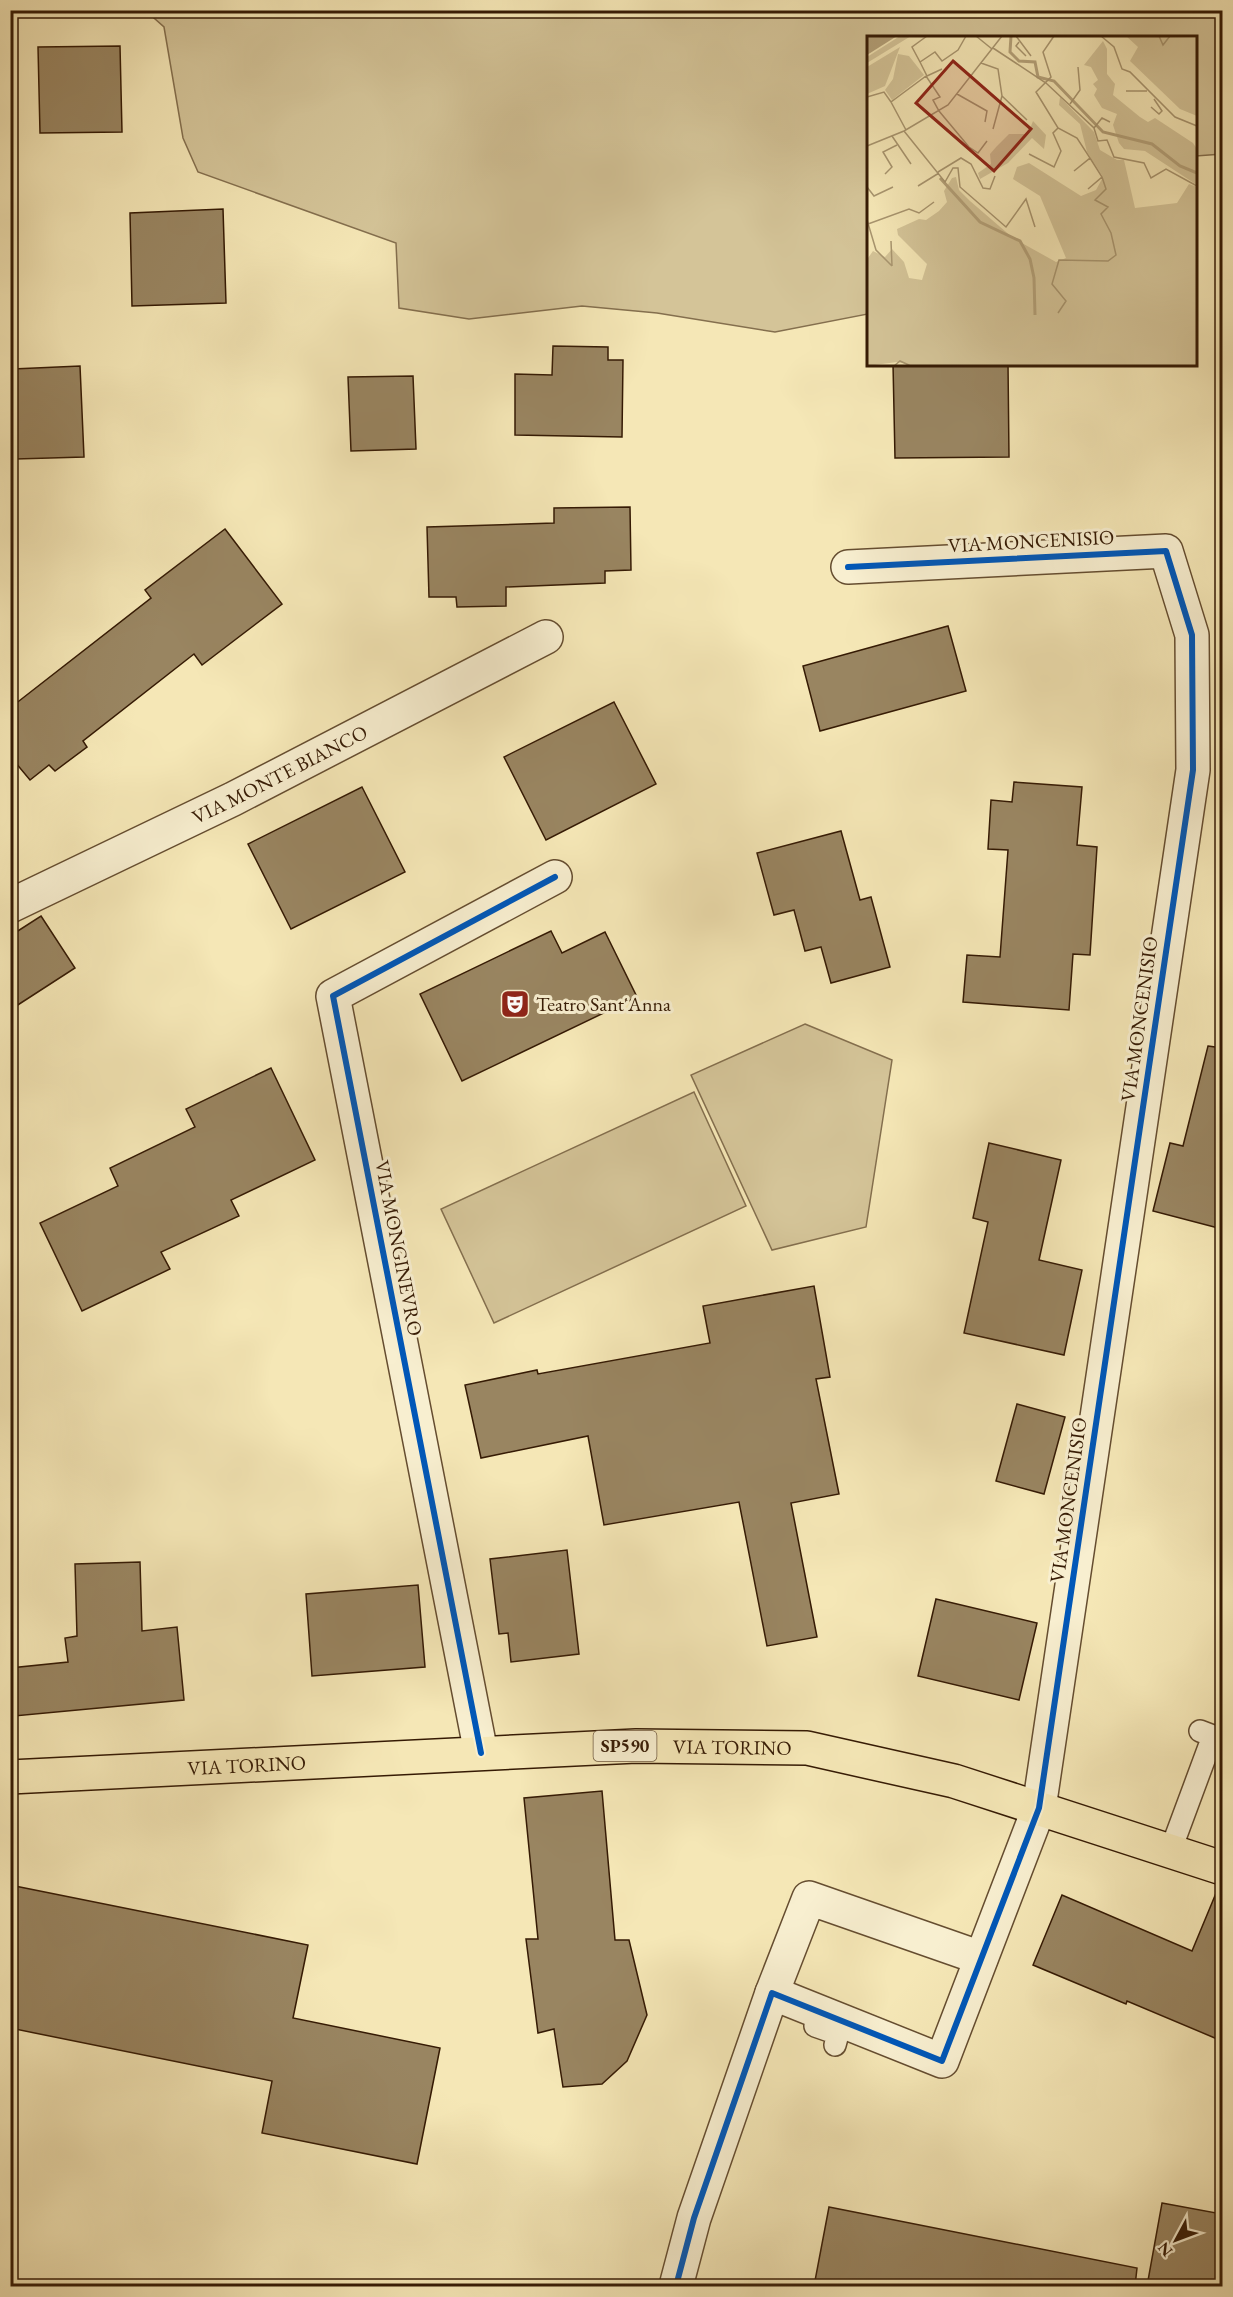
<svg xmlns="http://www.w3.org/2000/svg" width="1233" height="2297" font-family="'EB Garamond',serif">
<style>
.green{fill:#d4c498;stroke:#846f4e;stroke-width:1.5}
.building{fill:#998561;stroke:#351a04;stroke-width:1.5}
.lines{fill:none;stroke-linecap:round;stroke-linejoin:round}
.lane-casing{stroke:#654d30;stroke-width:24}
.street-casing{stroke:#654d30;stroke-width:36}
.primary-casing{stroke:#351a04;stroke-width:36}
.lane{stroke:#f8efd0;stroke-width:21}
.street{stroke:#f8efd0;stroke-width:33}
.primary{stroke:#f5e7b6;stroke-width:33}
.cycleway-casing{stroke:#f8efd0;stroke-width:10}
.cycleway{stroke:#0057b8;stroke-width:6}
.labels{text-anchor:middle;stroke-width:6;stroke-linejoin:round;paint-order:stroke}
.shield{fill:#f8efd0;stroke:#705a41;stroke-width:1.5}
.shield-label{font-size:18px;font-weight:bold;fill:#351a04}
.street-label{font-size:20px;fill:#351a04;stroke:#f8efd0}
.poi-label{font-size:20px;fill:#351a04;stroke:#f8efd0;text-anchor:start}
.inset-river{fill:none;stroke:#b4a179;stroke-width:3}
.inset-road{fill:none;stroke:#a8956f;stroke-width:1.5}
.view{fill:#8f2418;fill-opacity:0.15;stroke:#8f2418;stroke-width:3}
.inset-edge{fill:none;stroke:#351a04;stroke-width:3}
</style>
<rect width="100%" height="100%" fill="#f5e7b6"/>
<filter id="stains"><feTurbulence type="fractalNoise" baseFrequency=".00333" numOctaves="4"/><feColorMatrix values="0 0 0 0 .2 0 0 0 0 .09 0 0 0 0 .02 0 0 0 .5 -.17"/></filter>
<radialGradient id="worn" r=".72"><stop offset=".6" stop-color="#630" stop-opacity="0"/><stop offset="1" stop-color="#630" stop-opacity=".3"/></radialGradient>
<g class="green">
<path d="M 146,11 L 1222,11 L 1222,154 L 1196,156 L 1196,38 L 868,38 L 868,314 L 775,332 L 657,313 L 582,306 L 469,319 L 399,308 L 396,243 L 198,172 L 183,138 L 164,27 Z"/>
<path d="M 805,1024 L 892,1060 L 866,1227 L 772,1250 L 691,1075 Z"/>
<path d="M 694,1092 L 746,1206 L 494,1323 L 441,1209 Z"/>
</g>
<g class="building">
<path d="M 120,46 L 122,132 L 40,133 L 38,47 Z"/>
<path d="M 223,209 L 226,303 L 132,306 L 130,213 Z"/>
<path d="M 553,346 L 608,347 L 608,360 L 623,360 L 622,437 L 515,435 L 515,374 L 552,375 Z"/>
<path d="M 893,364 L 1008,364 L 1009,457 L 895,458 Z"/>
<path d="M 80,366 L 84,457 L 16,459 L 13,369 Z"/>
<path d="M 413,376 L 416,449 L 351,451 L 348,377 Z"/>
<path d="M 630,507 L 631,570 L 605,571 L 605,583 L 506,587 L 506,606 L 457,607 L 456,597 L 429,597 L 427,527 L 554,523 L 554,508 Z"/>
<path d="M 225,529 L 282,604 L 202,665 L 194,654 L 83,741 L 87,747 L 55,771 L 49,765 L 30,780 L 10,756 L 10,708 L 151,598 L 145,590 Z"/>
<path d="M 948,626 L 966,691 L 820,731 L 803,666 Z"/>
<path d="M 614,702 L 656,784 L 546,840 L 504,757 Z"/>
<path d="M 1014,782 L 1082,787 L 1077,845 L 1097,847 L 1090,955 L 1073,954 L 1069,1010 L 963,1002 L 967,955 L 1000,957 L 1008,850 L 988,849 L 991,800 L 1012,802 Z"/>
<path d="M 362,787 L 405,872 L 291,929 L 248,844 Z"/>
<path d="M 841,831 L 860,900 L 871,897 L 890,967 L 831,983 L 821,947 L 805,951 L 794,910 L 774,915 L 757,853 Z"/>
<path d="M 41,916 L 75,968 L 10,1010 L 10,936 Z"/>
<path d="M 551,931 L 562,953 L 605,932 L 637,997 L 462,1081 L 420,994 Z"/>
<path d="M 1208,1046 L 1222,1048 L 1222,1229 L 1153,1211 L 1170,1143 L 1183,1146 Z"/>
<path d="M 271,1068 L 315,1160 L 231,1200 L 239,1216 L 161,1252 L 170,1269 L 82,1311 L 40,1223 L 118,1186 L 110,1168 L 195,1127 L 186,1109 Z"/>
<path d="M 989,1143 L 1061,1160 L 1039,1260 L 1082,1270 L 1064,1355 L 964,1333 L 988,1222 L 973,1218 Z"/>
<path d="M 814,1286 L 830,1377 L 816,1379 L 839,1494 L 791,1503 L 817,1637 L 767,1646 L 739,1502 L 604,1525 L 588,1436 L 481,1458 L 465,1385 L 537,1370 L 538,1374 L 710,1343 L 703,1306 Z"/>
<path d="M 1017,1404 L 1065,1417 L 1044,1494 L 996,1481 Z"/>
<path d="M 567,1550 L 579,1654 L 511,1662 L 508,1633 L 499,1634 L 490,1559 Z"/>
<path d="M 140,1562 L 142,1631 L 177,1627 L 184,1700 L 14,1716 L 10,1668 L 68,1662 L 65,1638 L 77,1636 L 75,1564 Z"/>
<path d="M 418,1585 L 425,1667 L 312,1676 L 306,1594 Z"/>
<path d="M 936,1599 L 1037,1623 L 1019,1700 L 918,1676 Z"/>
<path d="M 602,1791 L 615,1940 L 629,1940 L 647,2015 L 627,2061 L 602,2084 L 563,2087 L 554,2029 L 538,2033 L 526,1939 L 538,1939 L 524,1798 Z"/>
<path d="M 10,1885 L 308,1945 L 293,2018 L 440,2048 L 417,2164 L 262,2133 L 272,2081 L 10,2028 Z"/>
<path d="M 1219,1886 L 1222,1886 L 1222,2041 L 1127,2001 L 1126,2004 L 1033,1965 L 1062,1895 L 1192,1951 Z"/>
<path d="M 1162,2203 L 1222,2214 L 1222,2286 L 1147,2286 Z"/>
<path d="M 829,2207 L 1137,2268 L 1135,2286 L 814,2286 Z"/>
</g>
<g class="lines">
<g class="lane-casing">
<g id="lane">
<path d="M 1170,1852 L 1213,1736 L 1200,1731"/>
<path d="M 815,2026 L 838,2034 L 835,2045"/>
</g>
</g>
<g class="street-casing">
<g id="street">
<path id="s1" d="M 10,906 L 233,799 L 546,637"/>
<path d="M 481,1753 L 333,996 L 555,877"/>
<path d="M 772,1993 L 809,1898 L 981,1958"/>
<path d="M 676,2286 L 694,2218 L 772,1993 L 942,2061 L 1039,1808 L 1193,770 L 1192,635 L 1166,551 L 848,567"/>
</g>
</g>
<g class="primary-casing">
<g id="primary">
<path id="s2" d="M 10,1777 L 636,1746 L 807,1748 L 954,1781 L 1222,1868"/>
</g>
</g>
<use href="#lane" class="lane"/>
<use href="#street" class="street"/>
<use href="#primary" class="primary"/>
<g class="cycleway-casing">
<g id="cycleway">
<path d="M 481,1753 L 333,996 L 555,877"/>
<path d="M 676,2286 L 694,2218 L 772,1993 L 942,2061 L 1039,1808 L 1193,770 L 1192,635 L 1166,551 L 848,567"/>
</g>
</g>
<use href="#cycleway" class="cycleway"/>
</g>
<defs>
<g id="theatre-square" transform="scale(1.5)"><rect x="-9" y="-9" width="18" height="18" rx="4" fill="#8f2418" stroke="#f8efd0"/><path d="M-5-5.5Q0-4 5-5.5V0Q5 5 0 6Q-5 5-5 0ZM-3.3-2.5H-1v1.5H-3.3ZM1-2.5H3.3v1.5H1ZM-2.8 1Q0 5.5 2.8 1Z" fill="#fff"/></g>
</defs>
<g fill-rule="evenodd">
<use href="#theatre-square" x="515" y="1004"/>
</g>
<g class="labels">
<rect class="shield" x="593.5" y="1731" width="63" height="30" rx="4.5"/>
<g class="shield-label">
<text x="625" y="1752">SP590</text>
</g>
<g class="street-label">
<text transform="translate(1031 541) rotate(-3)" y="7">VIA MONCENISIO</text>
<text dy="7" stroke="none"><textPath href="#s1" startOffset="300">VIA MONTE BIANCO</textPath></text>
<text transform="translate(1139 1019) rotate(-82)" y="7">VIA MONCENISIO</text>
<text transform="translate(399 1248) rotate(79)" y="7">VIA MONGINEVRO</text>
<text transform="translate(1068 1500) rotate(-82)" y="7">VIA MONCENISIO</text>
<text dy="7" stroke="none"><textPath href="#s2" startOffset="723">VIA TORINO</textPath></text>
<text dy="7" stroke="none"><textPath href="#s2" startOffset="237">VIA TORINO</textPath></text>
</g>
<g class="poi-label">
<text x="536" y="1011">Teatro Sant'Anna</text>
</g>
</g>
<g transform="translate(867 36)">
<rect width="330" height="330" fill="#f5e7b6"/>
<path d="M 33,0 L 44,0 L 0,27 L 0,21 ZM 259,0 L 330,2 L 330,80 L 313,73 L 263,25 L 271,11 ZM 236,5 L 240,13 L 240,38 L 248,48 L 246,59 L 273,81 L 281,86 L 288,82 L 326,107 L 330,113 L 330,149 L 278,115 L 257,113 L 252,107 L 246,89 L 250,78 L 235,72 L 227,59 L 230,53 L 226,48 L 231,44 L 224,31 L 217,29 ZM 33,11 L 18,50 L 0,58 L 0,31 ZM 31,18 L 42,20 L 57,39 L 25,64 L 18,54 L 26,43 ZM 193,61 L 227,96 L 233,114 L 250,124 L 257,124 L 268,172 L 310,167 L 322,148 L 330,151 L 330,330 L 49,330 L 30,326 L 0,330 L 1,222 L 6,215 L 18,221 L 25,213 L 37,226 L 42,242 L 55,244 L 60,228 L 31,199 L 30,193 L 52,183 L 59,184 L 72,175 L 80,166 L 77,155 L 85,142 L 89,141 L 92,154 L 103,165 L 146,202 L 189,226 L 199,222 L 173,160 L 146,143 L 150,131 L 162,127 L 214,160 L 229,154 L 236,141 L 220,116 L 213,88 L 192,69 ZM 166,85 L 179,99 L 177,113 L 165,102 L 141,127 L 113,143 L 111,137 L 124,128 L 123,118 L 130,110 L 142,98 L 161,98 Z" fill="#d4c498"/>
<path d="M 0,0 L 30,0 L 0,19 Z" fill="#b4a179"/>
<path class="inset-river" d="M 144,0 L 143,16 L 152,25 L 168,26 L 171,41 L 187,45 L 236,96 L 285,108 L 313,130 L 330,137M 73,142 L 113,186 L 153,205 L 163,223 L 167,242 L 168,279"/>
<path class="inset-road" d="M 60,0 L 45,11 L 53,26 L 68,16 L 75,25 L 91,14 L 99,0M 109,0 L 125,13M 149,0 L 164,20M 187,0 L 176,16 L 184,41 L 169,56 L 191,92 L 210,102 L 223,122 L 207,135M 234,0 L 247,11 L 255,33 L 263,36 L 308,81 L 330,90M 292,0 L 296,9 L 303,0M 152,6 L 149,10 L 159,20M 126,12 L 179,47 L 227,92 L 231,105 L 240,104 L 247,121 L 277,127 L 284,142 L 299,133 L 330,150M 53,26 L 60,40 L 75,33M 114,27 L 131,33 L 135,60 L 160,84M 259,55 L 280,55M 90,58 L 120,75 L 118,86M 0,61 L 17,56 L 24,66M 203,68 L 213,54 L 211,31M 284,71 L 292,78 L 295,75 L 287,63M 227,92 L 235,82 L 243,86M 126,93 L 135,60M 39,94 L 24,66 L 59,40 L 73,61 L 66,64 L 72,75 L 102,111 L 111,117 L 120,105M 37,95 L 78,146 L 86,132 L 91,132 L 93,151 L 139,191 L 159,163 L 168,191M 25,100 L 44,128M 0,110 L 37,95 L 81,69 L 135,0M 162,118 L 187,131 L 194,115 L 186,97 L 191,92M 71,136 L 94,122 L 104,128 L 116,152 L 123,153 L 128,140M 18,138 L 25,131 L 16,116 L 30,109M 51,150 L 72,137M 0,151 L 7,160 L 26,151M 221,153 L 235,141 L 223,122M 0,184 L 9,214 L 25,230M 1,188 L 42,173 L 52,177 L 67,166M 24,205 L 25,230M 191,277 L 199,265 L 185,248 L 192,224 L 241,225 L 249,219 L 244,197 L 234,178 L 241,171 L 228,164 L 239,153 L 235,141M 27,330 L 33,325 L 44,330"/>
<path class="view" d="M 86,25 L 164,93 L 127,135 L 49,67 Z"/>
<rect width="330" height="330" class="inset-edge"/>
</g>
<rect width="1233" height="2297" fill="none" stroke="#f5e7b6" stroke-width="36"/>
<rect x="12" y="12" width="1209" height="2273" fill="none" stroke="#351a04" stroke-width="3"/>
<rect x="18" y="18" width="1197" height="2261" fill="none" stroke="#351a04" stroke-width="1.5"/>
<g transform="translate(1176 2240) rotate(229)" stroke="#f8efd0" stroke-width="4.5" paint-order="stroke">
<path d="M0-4.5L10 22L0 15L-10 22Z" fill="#351a04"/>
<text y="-9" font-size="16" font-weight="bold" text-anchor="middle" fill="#351a04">N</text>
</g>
<rect width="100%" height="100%" filter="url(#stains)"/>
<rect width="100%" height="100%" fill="url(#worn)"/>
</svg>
